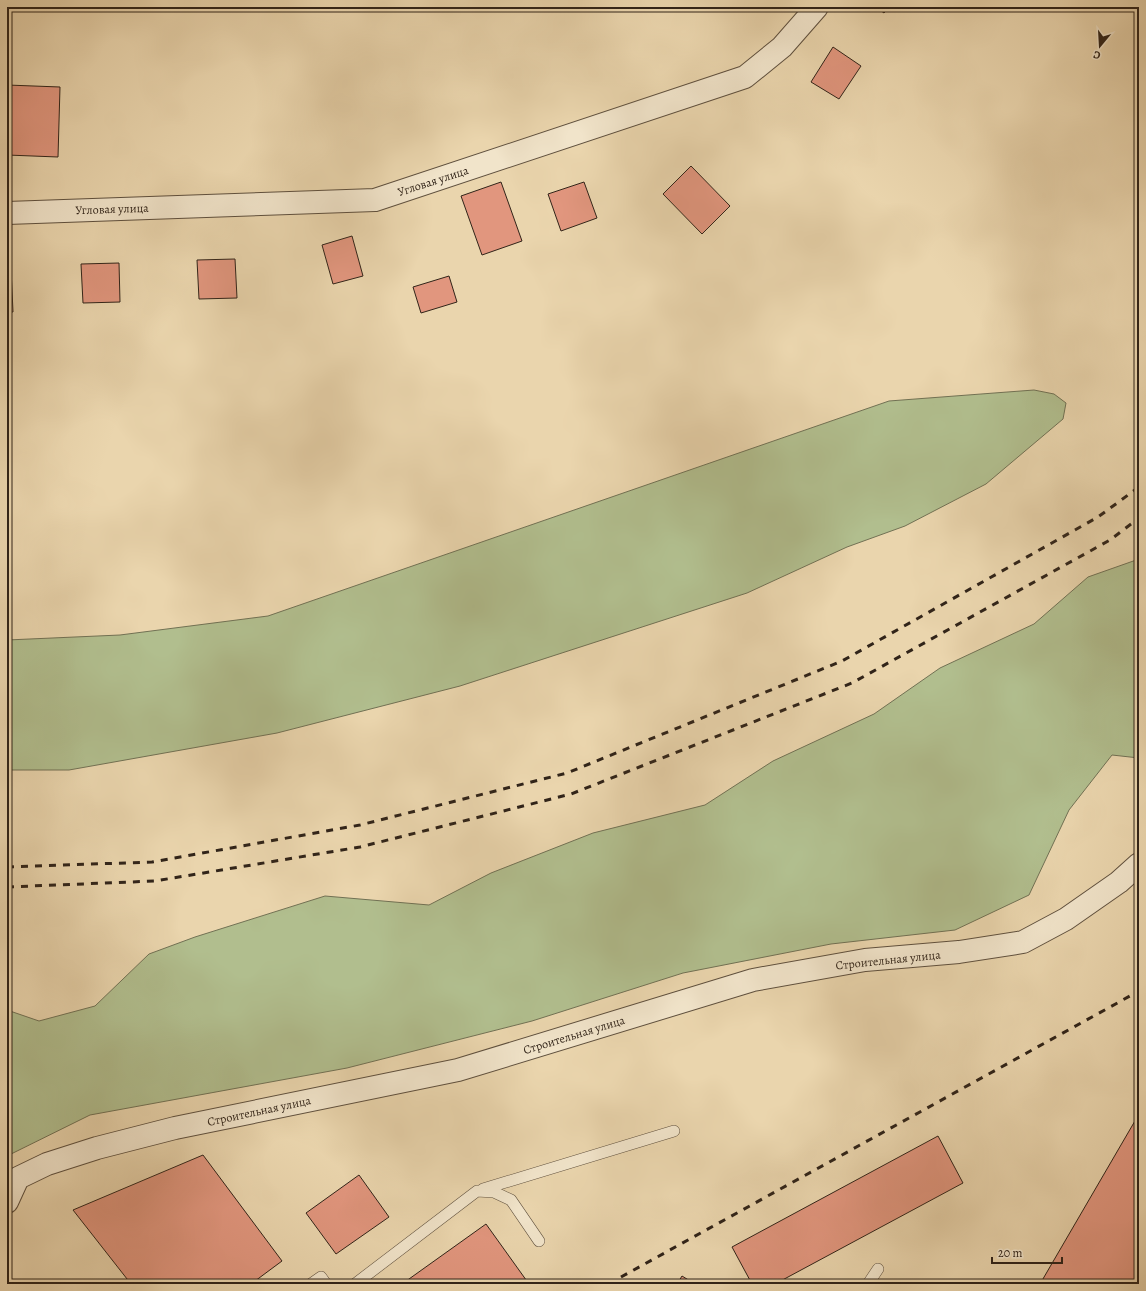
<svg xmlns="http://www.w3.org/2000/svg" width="1146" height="1291" font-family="Alegreya,serif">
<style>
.green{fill:#b1be8e;stroke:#717154}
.building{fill:#e1967e;stroke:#312419}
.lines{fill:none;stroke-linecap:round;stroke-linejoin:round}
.lane-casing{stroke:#5f503e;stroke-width:12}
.street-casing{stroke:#5f503e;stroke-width:24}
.lane{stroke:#f1e4ca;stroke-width:11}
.street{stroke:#f1e4ca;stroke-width:22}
.rail{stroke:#312419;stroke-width:3;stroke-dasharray:7 7;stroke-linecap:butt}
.labels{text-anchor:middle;stroke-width:3;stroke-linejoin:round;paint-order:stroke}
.street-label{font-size:12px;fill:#312419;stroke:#f1e4ca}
</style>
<rect width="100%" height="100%" fill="#ead5ad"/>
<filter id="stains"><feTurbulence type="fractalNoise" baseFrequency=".005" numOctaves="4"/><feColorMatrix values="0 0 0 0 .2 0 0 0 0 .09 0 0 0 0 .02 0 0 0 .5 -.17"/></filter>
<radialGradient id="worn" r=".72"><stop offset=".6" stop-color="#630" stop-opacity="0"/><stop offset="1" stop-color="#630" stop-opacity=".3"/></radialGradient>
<g class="green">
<path d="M 1034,390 L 1054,394 L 1066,403 L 1063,419 L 986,484 L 905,526 L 847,547 L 747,593 L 460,686 L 277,733 L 69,770 L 7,770 L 7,640 L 120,635 L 268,616 L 889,401 Z"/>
<path d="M 1139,559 L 1139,758 L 1112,755 L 1069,810 L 1029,895 L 955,930 L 831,944 L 683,973 L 532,1021 L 347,1068 L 90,1115 L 7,1156 L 7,1010 L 39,1021 L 95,1006 L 149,954 L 195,937 L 325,896 L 429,905 L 491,873 L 593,833 L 705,805 L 773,761 L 874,714 L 940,668 L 1034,624 L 1088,577 Z"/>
</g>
<g class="building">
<path d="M 876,7 L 889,7 L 884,13 Z"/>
<path d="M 833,47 L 861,66 L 839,99 L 811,82 Z"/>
<path d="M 7,85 L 60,87 L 58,157 L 7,155 Z"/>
<path d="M 691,166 L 730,206 L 702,234 L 663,194 Z"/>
<path d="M 501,182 L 522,241 L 482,255 L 461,196 Z"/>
<path d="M 584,182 L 597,218 L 561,231 L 548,194 Z"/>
<path d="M 352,236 L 363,276 L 333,284 L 322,245 Z"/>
<path d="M 235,259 L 237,298 L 199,299 L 197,260 Z"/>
<path d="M 119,263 L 120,302 L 83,303 L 81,264 Z"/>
<path d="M 7,269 L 11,269 L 13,312 L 7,312 Z"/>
<path d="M 449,276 L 457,302 L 421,313 L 413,287 Z"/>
<path d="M 1139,1114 L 1139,1284 L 1040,1284 Z"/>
<path d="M 938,1136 L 963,1183 L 775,1284 L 752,1284 L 732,1247 Z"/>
<path d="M 203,1155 L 282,1261 L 251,1284 L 131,1284 L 73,1210 Z"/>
<path d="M 359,1175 L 389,1217 L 336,1254 L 306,1213 Z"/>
<path d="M 486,1224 L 529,1284 L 402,1284 Z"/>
<path d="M 682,1276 L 695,1284 L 677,1284 Z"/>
</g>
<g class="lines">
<g class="lane-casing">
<g id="lane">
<path d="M 483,1189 L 674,1131"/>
<path d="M 311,1284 L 321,1277 L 326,1284"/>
<path d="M 355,1284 L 477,1191 L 494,1192 L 511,1200 L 539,1241"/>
<path d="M 868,1284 L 878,1269"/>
</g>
</g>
<g class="street-casing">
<g id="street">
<path d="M 7,213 L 375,200 L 745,77 L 782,47 L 817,7"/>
<path d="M 7,1202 L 18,1178 L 47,1164 L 97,1148 L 175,1128 L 458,1070 L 753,980 L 865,960 L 959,952 L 1023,942 L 1066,919 L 1119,882 L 1139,864"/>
</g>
</g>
<use href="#lane" class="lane"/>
<use href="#street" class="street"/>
<g class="rail">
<path d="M 7,867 L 152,862 L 360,825 L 567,773 L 842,661 L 1098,517 L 1139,487"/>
<path d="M 7,887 L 155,881 L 360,847 L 571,794 L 852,683 L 1110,540 L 1139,518"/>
<path d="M 621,1277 L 1139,991"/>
</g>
</g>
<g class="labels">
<g class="street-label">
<text transform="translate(433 181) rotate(-18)" y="4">Угловая улица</text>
<text transform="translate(112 209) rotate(-2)" y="4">Угловая улица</text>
<text transform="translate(888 960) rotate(-6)" y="4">Строительная улица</text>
<text transform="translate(574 1035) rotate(-17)" y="4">Строительная улица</text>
<text transform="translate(259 1111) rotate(-12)" y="4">Строительная улица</text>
</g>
</g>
<rect width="1146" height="1291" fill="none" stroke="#ead5ad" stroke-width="24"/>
<rect x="8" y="8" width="1130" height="1275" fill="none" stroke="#312419" stroke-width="2"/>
<rect x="12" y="12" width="1122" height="1267" fill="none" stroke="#312419"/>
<g transform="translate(1100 46) rotate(198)" stroke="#f1e4ca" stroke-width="3" paint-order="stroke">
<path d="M0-3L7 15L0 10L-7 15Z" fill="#312419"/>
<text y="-6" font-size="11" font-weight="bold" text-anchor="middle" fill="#312419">С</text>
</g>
<path d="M992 1257v6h70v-6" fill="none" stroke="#312419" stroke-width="2"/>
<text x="998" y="1257" font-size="12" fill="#312419" stroke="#f1e4ca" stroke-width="3" paint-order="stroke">20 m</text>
<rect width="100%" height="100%" filter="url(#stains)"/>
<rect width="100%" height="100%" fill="url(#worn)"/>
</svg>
